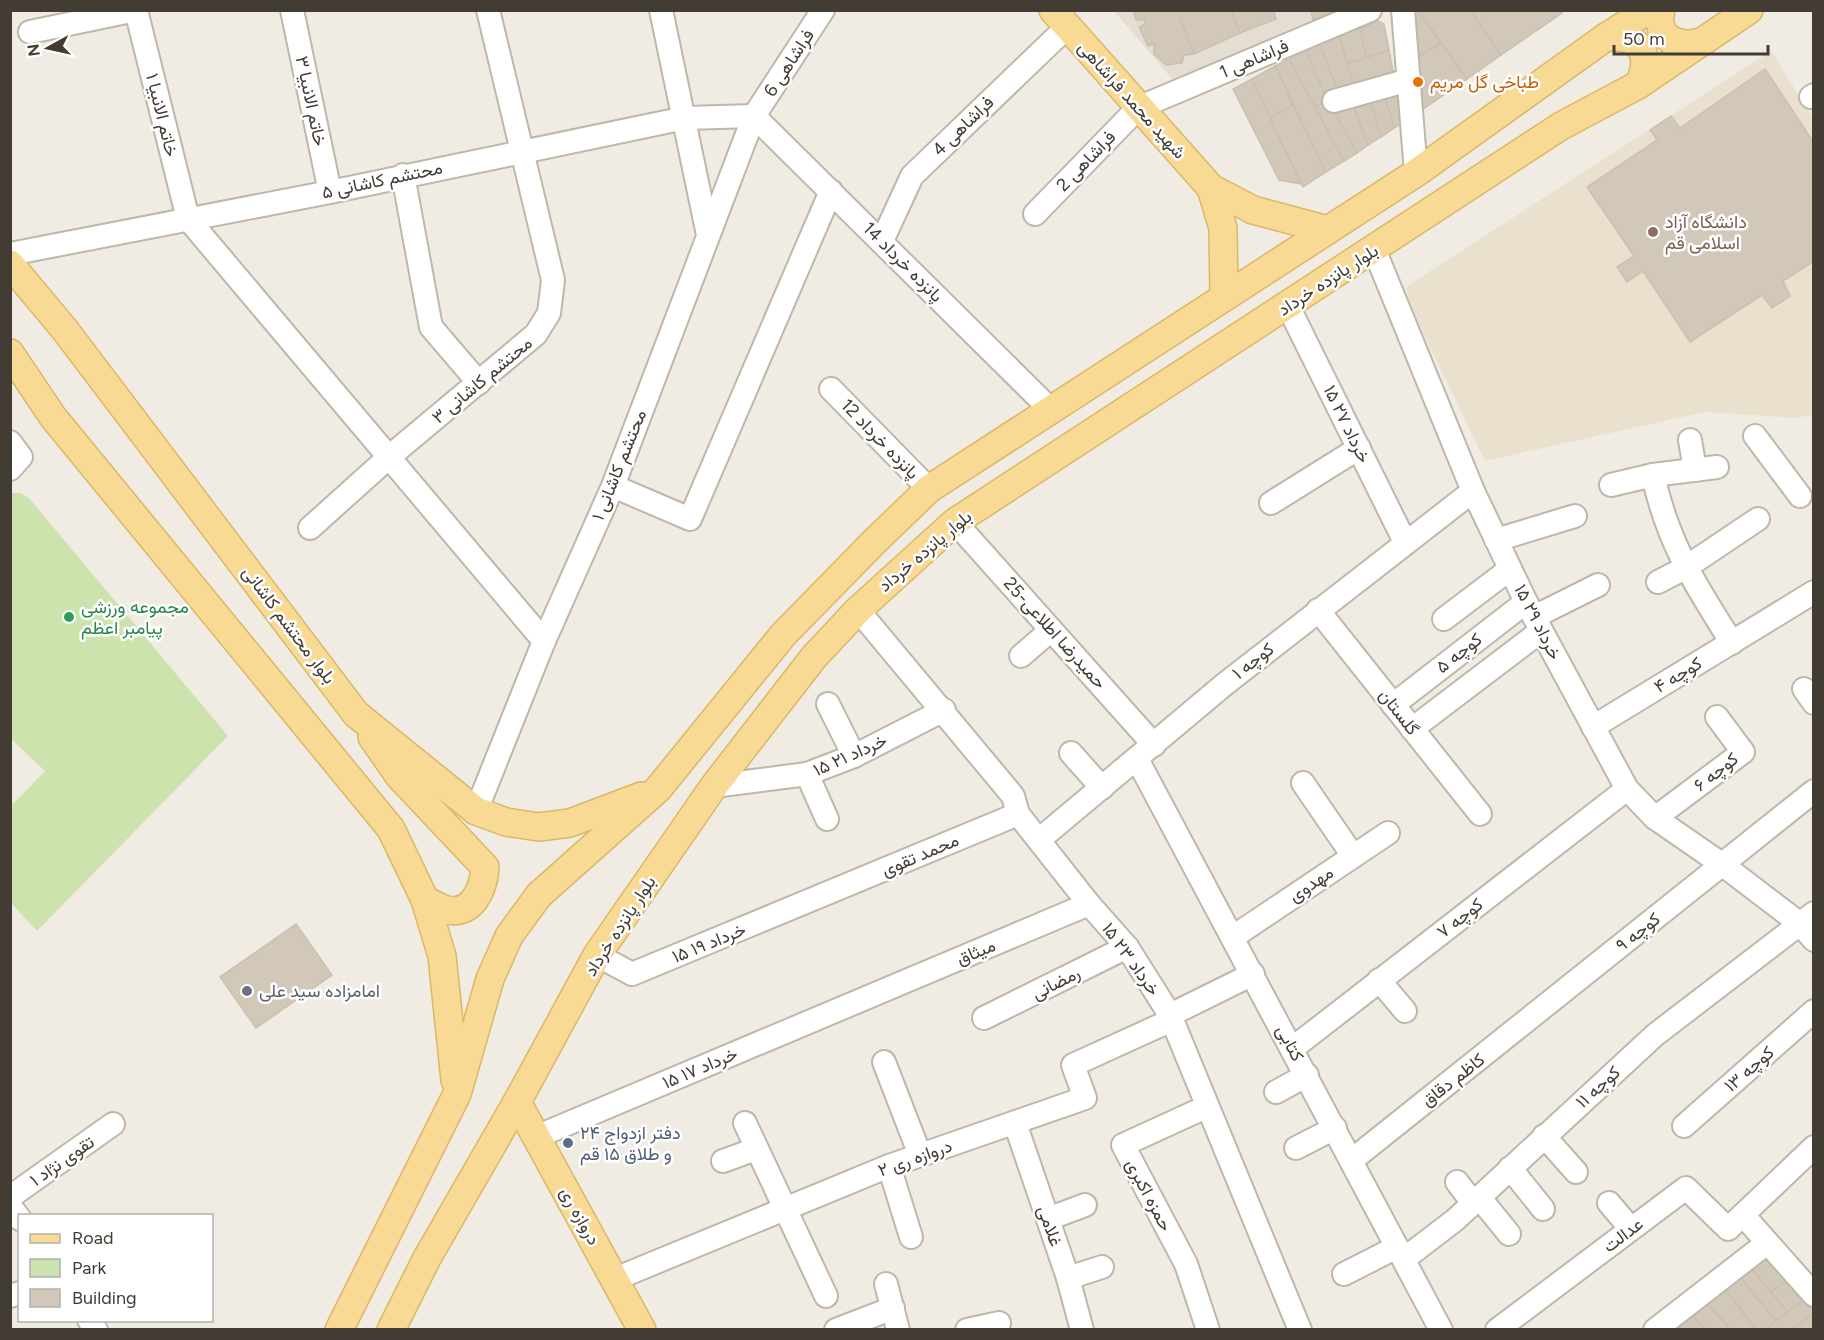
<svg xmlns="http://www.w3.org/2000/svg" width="1824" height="1340" font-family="Figtree,Vazirmatn,sans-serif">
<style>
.residential{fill:#e4ded2}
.education{fill:#e9e1ce}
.green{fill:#cce3ae}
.building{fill:#d1c8ba;stroke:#ccbfad;stroke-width:1.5}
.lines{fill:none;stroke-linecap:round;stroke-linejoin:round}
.minor-casing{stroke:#beb7aa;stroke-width:26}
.major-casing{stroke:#dbb767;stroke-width:30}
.minor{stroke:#fff;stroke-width:22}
.major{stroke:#f8da95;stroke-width:27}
.food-dot{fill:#e8710a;stroke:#fff;stroke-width:2}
.education-dot{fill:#8d6e63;stroke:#fff;stroke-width:2}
.leisure-dot{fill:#2e9e5b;stroke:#fff;stroke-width:2}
.worship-dot{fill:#6b7280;stroke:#fff;stroke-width:2}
.service-dot{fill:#5c6f8a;stroke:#fff;stroke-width:2}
.labels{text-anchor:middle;stroke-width:5;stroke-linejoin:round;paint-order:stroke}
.street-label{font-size:18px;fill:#423c34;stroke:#fff}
.food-label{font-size:18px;fill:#c56008;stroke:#fff;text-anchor:start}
.education-label{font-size:18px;fill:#785e54;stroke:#fff;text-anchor:start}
.leisure-label{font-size:18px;fill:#27864d;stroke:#fff;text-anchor:start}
.worship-label{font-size:18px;fill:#5b616d;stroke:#fff;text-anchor:start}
.service-label{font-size:18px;fill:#4e5e75;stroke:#fff;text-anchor:start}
</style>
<rect width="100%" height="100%" fill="#f1ece3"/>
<path class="residential" d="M 1311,10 L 1313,20 L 1177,85 L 1114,11 Z"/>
<path class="education" d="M 1771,51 L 1813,118 L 1813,415 L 1796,418 L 1705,412 L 1485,461 L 1408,302 L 1407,286 Z"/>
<path class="green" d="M 12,493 L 21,493 L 29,498 L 228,736 L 37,931 L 11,903 L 11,806 L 45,771 L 11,739 Z"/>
<g class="building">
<path d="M 1177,10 L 1231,10 L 1240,33 L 1194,54 Z"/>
<path d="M 1177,10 L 1194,54 L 1184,55 L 1182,63 L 1166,65 L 1154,54 L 1154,44 L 1148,46 L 1139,27 L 1145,24 L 1144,20 L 1136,20 L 1133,10 Z"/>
<path d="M 1231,10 L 1273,10 L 1276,19 L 1240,33 Z"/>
<path d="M 1311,10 L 1336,10 L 1313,20 Z"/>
<path d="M 1414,10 L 1418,10 L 1441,43 L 1413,60 Z"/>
<path d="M 1418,10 L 1470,10 L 1501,55 L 1467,79 Z"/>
<path d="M 1470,10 L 1560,10 L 1562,13 L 1501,55 Z"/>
<path d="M 1378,21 L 1384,24 L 1389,50 L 1366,58 L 1360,28 Z"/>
<path d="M 1360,28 L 1366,58 L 1347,64 L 1339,35 Z"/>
<path d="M 1339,35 L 1355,90 L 1339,94 L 1319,43 Z"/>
<path d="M 1319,43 L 1339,94 L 1326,98 L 1305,50 Z"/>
<path d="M 1441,43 L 1467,79 L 1435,101 L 1413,60 Z"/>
<path d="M 1305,50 L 1328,101 L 1315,107 L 1289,59 Z"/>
<path d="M 1389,50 L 1393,71 L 1389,80 L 1355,90 L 1347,64 Z"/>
<path d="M 1289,59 L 1344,161 L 1326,172 L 1275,66 Z"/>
<path d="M 1413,60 L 1435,101 L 1420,111 Z"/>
<path d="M 1275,66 L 1293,105 L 1270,118 L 1252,79 Z"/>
<path d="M 1765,69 L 1814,143 L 1814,261 L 1783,281 L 1790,296 L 1772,308 L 1762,295 L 1690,342 L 1643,271 L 1627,282 L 1617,267 L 1634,256 L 1587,187 L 1657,140 L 1650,130 L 1671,116 L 1680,128 Z"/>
<path d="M 1252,79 L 1270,118 L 1301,184 L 1279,180 L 1233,89 Z"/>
<path d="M 1402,90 L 1405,121 L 1394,128 L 1383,91 Z"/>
<path d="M 1383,91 L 1394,128 L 1381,137 L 1368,95 Z"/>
<path d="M 1368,95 L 1381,137 L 1368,145 L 1351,100 Z"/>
<path d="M 1351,100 L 1368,145 L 1357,153 L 1330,106 Z"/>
<path d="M 1328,101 L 1357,153 L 1344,161 L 1315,107 Z"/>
<path d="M 1293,105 L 1326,172 L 1303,187 L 1270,118 Z"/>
<path d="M 296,924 L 332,975 L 256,1028 L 220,977 Z"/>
<path d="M 1766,1256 L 1788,1279 L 1771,1292 L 1751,1268 Z"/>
<path d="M 1751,1268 L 1788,1312 L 1776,1321 L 1740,1277 Z"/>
<path d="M 1740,1277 L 1776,1321 L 1764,1330 L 1756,1330 L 1725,1289 Z"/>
<path d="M 1788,1279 L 1806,1298 L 1788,1312 L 1771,1292 Z"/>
<path d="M 1725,1289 L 1756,1330 L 1731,1330 L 1707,1303 Z"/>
<path d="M 1806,1298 L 1814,1307 L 1814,1313 L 1791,1330 L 1764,1330 Z"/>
<path d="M 1707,1303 L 1731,1330 L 1705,1330 L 1692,1314 Z"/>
<path d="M 1814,1313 L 1814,1330 L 1791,1330 Z"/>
<path d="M 1692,1314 L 1705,1330 L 1682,1330 L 1678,1325 Z"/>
</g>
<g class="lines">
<g class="minor-casing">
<g id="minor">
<path d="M 136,10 L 188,219 L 544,641"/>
<path d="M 292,10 L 330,192"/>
<path d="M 661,10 L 708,235"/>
<path d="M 1403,10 L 1416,173"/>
<path d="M 30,32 L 136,10"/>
<path d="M 1811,97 L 1814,95"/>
<path d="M 1334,101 L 1409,80"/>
<path d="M 754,116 L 1051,410"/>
<path d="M 403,175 L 431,327 L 479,383"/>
<path d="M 1035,214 L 1138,108 L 1370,10"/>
<path d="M 882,241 L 912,176 L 1067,27"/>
<path d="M 1374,249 L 1473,491 L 1526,602 L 1627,789 L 1655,818 L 1723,865 L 1799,923 L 1814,940"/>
<path d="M 10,254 L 330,192 L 685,118 L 754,116"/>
<path d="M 1288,306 L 1405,542"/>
<path d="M 831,389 L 929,489"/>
<path d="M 1755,436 L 1800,496"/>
<path d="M 1690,440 L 1695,470"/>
<path d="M 10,442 L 21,457 L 10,469"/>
<path d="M 1653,475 L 1717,467"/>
<path d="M 1611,485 L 1653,475 C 1668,544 1695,584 1732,643"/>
<path d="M 613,486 L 690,519 L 831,191"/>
<path d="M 1271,503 L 1359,448"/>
<path d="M 955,522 L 1154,745"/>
<path d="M 310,528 L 389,457 L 536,334 L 549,313 L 553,280 L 488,10"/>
<path d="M 1496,540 L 1575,516"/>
<path d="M 1658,582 L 1685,568 L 1758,519"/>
<path d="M 858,610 L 1013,796 L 1018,814 L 1089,904 L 1127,947 L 1170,1015 L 1300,1330"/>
<path d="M 1318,610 L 1480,814"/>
<path d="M 1534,617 L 1598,585"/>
<path d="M 1444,619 L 1510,569"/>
<path d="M 1021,656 L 1051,630"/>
<path d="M 1804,689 L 1814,703"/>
<path d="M 828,704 L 854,756"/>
<path d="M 1393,705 L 1526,602"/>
<path d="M 1593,727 L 1814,592"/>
<path d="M 1412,729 L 1541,631"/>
<path d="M 1071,753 L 1102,788"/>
<path d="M 1137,759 L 1441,1330"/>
<path d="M 807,774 L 827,819"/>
<path d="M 1303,783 L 1353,856"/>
<path d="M 714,786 L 807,774 L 854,756 L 944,710"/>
<path d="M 476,811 L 544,641 L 613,486 L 754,116 L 823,10"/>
<path d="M 1655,818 L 1743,752 L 1717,717"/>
<path d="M 1040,839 L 1225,684 L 1473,491"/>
<path d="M 1233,937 L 1388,833"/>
<path d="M 597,955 L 632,974 L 1018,814"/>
<path d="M 1379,980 L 1405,1011"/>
<path d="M 1170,1015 L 1253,974"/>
<path d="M 984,1018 L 1127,947"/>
<path d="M 1293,1048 L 1627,789"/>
<path d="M 884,1062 L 920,1155"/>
<path d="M 1276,1092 L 1307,1075"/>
<path d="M 1206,1107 L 1123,1145 L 1186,1264 L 1208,1330"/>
<path d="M 745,1123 L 826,1296"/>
<path d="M 1015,1123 L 1068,1278 L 1082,1330"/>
<path d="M 1684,1126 L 1814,1011"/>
<path d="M 1544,1136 L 1576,1172"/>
<path d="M 536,1137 L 1089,904"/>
<path d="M 1296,1148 L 1335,1128"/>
<path d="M 1352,1160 L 1814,791"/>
<path d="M 723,1161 L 756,1149"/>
<path d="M 889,1166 L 911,1237"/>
<path d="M 1510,1168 L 1543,1209"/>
<path d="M 1457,1182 L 1473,1203"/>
<path d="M 10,1197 L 113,1124"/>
<path d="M 1479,1197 L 1509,1234"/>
<path d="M 1609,1203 L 1631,1229"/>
<path d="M 10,1206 L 20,1219"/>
<path d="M 1743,1215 L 1814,1295"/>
<path d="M 1048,1219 L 1085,1205"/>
<path d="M 1404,1259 L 1455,1220 L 1655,1035 L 1814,913"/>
<path d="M 1344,1274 L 1397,1247"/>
<path d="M 1068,1278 L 1102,1267"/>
<path d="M 615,1279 L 889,1166 L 1085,1098 L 1073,1065 L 1172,1020"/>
<path d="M 886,1284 L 898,1330"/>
<path d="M 10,1296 L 20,1293"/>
<path d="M 89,1320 L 96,1330"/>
<path d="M 836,1330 L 893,1308"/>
<path d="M 967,1330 L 999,1323"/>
<path d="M 1497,1330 L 1686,1188 L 1728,1229 L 1814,1147"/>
<path d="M 1655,1330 L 1767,1243"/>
</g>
</g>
<g class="major-casing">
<g id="major">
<path d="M 1053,10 L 1211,188 L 1253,210 L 1328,230"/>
<path d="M 1661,10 C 1654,39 1679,48 1701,42"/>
<path d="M 1606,37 C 1640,34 1654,55 1638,85"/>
<path d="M 1211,188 L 1223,228 L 1224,297"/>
<path d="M 10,264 L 65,330 L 356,714 L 476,811 L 506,822 L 539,827 L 570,823 L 641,796"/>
<path d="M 10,353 L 53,417 L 391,829 L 425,900 L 442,956 L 455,1080"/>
<path d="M 372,737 L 399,776 L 485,867 C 484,887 473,916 447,910 C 439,908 432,903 425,900"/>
<path d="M 517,1102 L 642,1330"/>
<path d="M 339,1330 L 457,1094 L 490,979 L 509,936 L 539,895 L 658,789 L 783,635 L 874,542 L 929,489 L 1416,173 L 1606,37 L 1648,10"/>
<path d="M 391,1330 L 427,1258 L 517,1102 L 597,955 L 714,786 L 814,657 L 858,610 L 955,522 L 1561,126 L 1638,85 L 1749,10"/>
</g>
</g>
<use href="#minor" class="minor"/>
<use href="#major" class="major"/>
</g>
<circle class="food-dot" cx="1418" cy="82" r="6"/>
<circle class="education-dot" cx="1653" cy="232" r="6"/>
<circle class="leisure-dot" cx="69" cy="617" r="6"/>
<circle class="worship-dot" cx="247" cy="991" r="6"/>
<circle class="service-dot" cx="568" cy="1143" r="6"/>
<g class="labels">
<g class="street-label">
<text transform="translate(1254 59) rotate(-23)" y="6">فراشاهی 1</text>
<text transform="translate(789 63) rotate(-57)" y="6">فراشاهی 6</text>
<text transform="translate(1132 100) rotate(48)" y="6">شهید محمد فراشاهی</text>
<text transform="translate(311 101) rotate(78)" y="6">خاتم الانبیا ۳</text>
<text transform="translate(162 115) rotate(76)" y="6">خاتم الانبیا ۱</text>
<text transform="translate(963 126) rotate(-44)" y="6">فراشاهی 4</text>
<text transform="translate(1086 161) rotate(-46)" y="6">فراشاهی 2</text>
<text transform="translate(382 180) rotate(-12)" y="6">محتشم کاشانی ۵</text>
<text transform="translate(903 262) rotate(45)" y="6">پانزده خرداد 14</text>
<text transform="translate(1328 280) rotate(-33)" y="6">بلوار پانزده خرداد</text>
<text transform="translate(482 380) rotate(-40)" y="6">محتشم کاشانی ۳</text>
<text transform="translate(1347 424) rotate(64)" y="6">۱۵ خرداد ۲۷</text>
<text transform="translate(880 439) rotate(46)" y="6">پانزده خرداد 12</text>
<text transform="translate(619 465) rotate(-68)" y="6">محتشم کاشانی ۱</text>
<text transform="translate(925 551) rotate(-40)" y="6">بلوار پانزده خرداد</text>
<text transform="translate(1538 622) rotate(63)" y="6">۱۵ خرداد ۲۹</text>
<text transform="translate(289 625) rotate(53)" y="6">بلوار محتشم کاشانی</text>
<text transform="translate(1055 633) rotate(48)" y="6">حمیدرضا اطلاعی-25</text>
<text transform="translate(1459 653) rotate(-38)" y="6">کوچه ۵</text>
<text transform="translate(1253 661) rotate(-38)" y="6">کوچه ۱</text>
<text transform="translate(1678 675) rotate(-31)" y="6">کوچه ۴</text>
<text transform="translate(1399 712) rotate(52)" y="6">گلستان</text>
<text transform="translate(850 755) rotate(-24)" y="6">۱۵ خرداد ۲۱</text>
<text transform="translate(1716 772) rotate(-38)" y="6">کوچه ۶</text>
<text transform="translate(920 855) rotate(-23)" y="6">محمد تقوی</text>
<text transform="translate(1311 884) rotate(-34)" y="6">مهدوی</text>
<text transform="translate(1460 918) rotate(-38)" y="6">کوچه ۷</text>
<text transform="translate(620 926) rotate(-57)" y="6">بلوار پانزده خرداد</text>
<text transform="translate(1638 932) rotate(-38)" y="6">کوچه ۹</text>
<text transform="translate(709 943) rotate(-22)" y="6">۱۵ خرداد ۱۹</text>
<text transform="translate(976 952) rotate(-23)" y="6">میثاق</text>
<text transform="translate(1131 959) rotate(54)" y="6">۱۵ خرداد ۲۳</text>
<text transform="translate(1056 983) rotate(-27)" y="6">رمضانی</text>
<text transform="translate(1290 1043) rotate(62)" y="6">کتابی</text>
<text transform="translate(700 1068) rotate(-23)" y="6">۱۵ خرداد ۱۷</text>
<text transform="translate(1749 1069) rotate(-41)" y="6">کوچه ۱۳</text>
<text transform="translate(1453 1080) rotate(-38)" y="6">کاظم دقاق</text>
<text transform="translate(1598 1087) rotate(-42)" y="6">کوچه ۱۱</text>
<text transform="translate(915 1158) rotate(-20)" y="6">دروازه ری ۲</text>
<text transform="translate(62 1161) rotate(-35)" y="6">تقوی نژاد ۱</text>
<text transform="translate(1149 1195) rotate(62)" y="6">حمزه اکبری</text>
<text transform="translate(580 1216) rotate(61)" y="6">دروازه ری</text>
<text transform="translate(1050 1226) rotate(71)" y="6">غلامی</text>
<text transform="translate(1623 1235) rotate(-37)" y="6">عدالت</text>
</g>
<g class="food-label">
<text x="1430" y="88">طباخی گل مریم</text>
</g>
<g class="education-label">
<text x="1665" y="228">دانشگاه آزاد<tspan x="1665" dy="21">اسلامی قم</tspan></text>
</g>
<g class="leisure-label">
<text x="81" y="613">مجموعه ورزشی<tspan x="81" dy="21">پیامبر اعظم</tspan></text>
</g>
<g class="worship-label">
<text x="259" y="997">امامزاده سید علی</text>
</g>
<g class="service-label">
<text x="580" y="1139">دفتر ازدواج ۲۴<tspan x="580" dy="21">و طلاق ۱۵ قم</tspan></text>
</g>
</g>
<rect width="1824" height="1340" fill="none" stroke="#423c34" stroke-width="24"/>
<rect x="18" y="1214" width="195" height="108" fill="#ffffff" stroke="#b3b1ae" stroke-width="1.5"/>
<rect x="30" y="1234" width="30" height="9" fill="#f8da95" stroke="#b3b1ae" stroke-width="1.5"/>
<text x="72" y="1244" font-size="18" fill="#423c34">Road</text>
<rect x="30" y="1259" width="30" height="18" fill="#cce3ae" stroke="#b3b1ae" stroke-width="1.5"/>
<text x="72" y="1274" font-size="18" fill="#423c34">Park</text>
<rect x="30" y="1289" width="30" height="18" fill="#d1c8ba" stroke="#b3b1ae" stroke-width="1.5"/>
<text x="72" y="1304" font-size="18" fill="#423c34">Building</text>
<g transform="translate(48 48) rotate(262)" stroke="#ffffff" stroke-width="4.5" paint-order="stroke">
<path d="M0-4.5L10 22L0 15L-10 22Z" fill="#423c34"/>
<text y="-9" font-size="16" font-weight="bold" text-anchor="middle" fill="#423c34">N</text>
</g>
<path d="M1614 45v9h154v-9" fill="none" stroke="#423c34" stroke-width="3"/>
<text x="1623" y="45" font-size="18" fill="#423c34" stroke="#ffffff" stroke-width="4.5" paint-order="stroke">50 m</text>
</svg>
